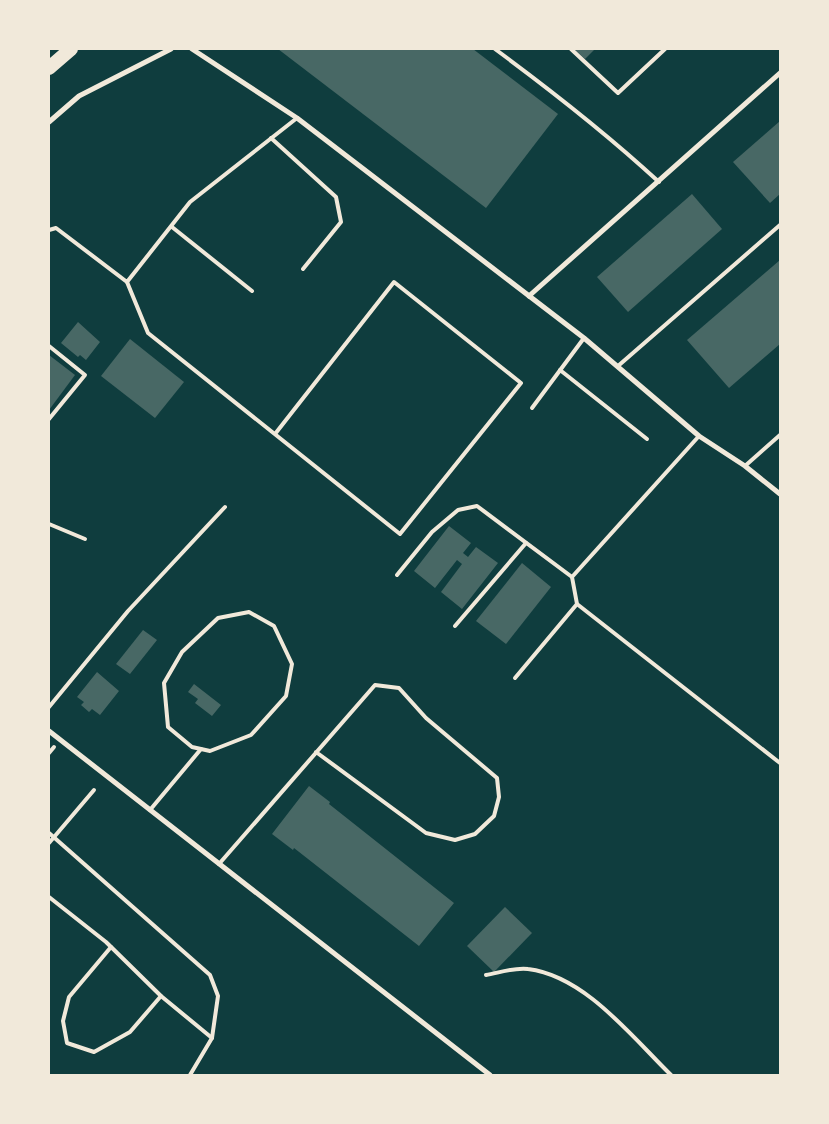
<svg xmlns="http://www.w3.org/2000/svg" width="829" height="1124" font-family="Inter,sans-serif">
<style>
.building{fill:#486865}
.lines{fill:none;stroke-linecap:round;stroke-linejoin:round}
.service{stroke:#f1e9da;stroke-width:4}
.minor{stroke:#f1e9da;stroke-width:5}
.trunk{stroke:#f1e9da;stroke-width:14}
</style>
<rect width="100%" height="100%" fill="#0f3d3e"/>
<g class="building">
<path d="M 278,49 L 473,49 L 558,114 L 486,208 Z"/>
<path d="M 574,49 L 595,49 L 585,59 Z"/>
<path d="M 780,121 L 780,194 L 770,203 L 733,162 Z"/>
<path d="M 692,194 L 722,229 L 628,312 L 597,277 Z"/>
<path d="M 780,260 L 780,344 L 729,388 L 687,340 Z"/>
<path d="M 78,322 L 100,342 L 86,360 L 80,355 L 78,357 L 61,343 Z"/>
<path d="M 130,339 L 184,382 L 155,418 L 101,376 Z"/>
<path d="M 49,355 L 75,375 L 49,410 Z"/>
<path d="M 449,526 L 471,543 L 463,553 L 468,557 L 476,547 L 498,563 L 462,609 L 441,592 L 462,564 L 457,560 L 435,588 L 414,571 Z"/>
<path d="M 522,563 L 551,587 L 506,644 L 476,621 Z"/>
<path d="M 143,630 L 157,640 L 130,674 L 116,664 Z"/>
<path d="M 97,672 L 119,691 L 100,715 L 92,709 L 89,712 L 81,705 L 84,702 L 77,697 Z"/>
<path d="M 194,684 L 221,705 L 212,716 L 195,703 L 198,699 L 188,692 Z"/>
<path d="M 309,786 L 330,802 L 329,804 L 454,903 L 419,946 L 294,848 L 293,850 L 272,834 Z"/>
<path d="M 505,907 L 532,933 L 494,972 L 467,946 Z"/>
</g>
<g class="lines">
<g class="service">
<path d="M 495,49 C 552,91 607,134 659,182"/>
<path d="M 571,49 L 618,93 L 665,49"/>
<path d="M 271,138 L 336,197 L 341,222 L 303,269"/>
<path d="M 172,227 L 252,291"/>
<path d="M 49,230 L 56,228 L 127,282 L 190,202 L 297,118"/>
<path d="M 127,282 L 148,333 L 400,534 L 521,383 L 394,282 L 275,434"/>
<path d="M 49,346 L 85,375 L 49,419"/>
<path d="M 618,366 L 780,225"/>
<path d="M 560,370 L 647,439"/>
<path d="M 532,408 L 584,338"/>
<path d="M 699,436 L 572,577 L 577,604 L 780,763"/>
<path d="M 745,466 L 780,435"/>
<path d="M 49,524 L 85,539"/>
<path d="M 397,575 L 432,532 L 458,510 L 477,506 L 572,577"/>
<path d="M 249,612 L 274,626 L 292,664 L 286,696 L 251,735 L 210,751 L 192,747 L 168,727 L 164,683 L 182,652 L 218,618 Z"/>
<path d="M 455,626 L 526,543"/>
<path d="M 515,678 L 577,604"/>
<path d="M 49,707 L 128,611 L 225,507"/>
<path d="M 49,753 L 54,747"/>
<path d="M 150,810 L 201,749"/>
<path d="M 49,833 L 210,975 L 218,996 L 212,1038 L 190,1075"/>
<path d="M 49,843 L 94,790"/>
<path d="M 219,864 C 271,804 323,744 375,685 L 399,688 L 426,718 L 497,778 L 499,797 L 494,816 L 475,834 L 455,840 L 426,833 L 316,752"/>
<path d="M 49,897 L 106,942 L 161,996 L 212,1038"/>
<path d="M 111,947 L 69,997 L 63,1021 L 67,1043 L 94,1052 L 130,1032 L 161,996"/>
<path d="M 486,975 C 498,973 515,967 528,969 C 585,976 632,1037 671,1075"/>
</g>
<g class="minor">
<path d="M 192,49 L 297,118 L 584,338 L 699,436 L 745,466 L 780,494"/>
<path d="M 49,122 L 79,96 L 171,49"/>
<path d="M 529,296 L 780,73"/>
<path d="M 49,731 L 490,1075"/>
</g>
<path class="trunk" d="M 49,68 L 71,49"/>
</g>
<rect width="829" height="1124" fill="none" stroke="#f1e9da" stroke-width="100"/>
</svg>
